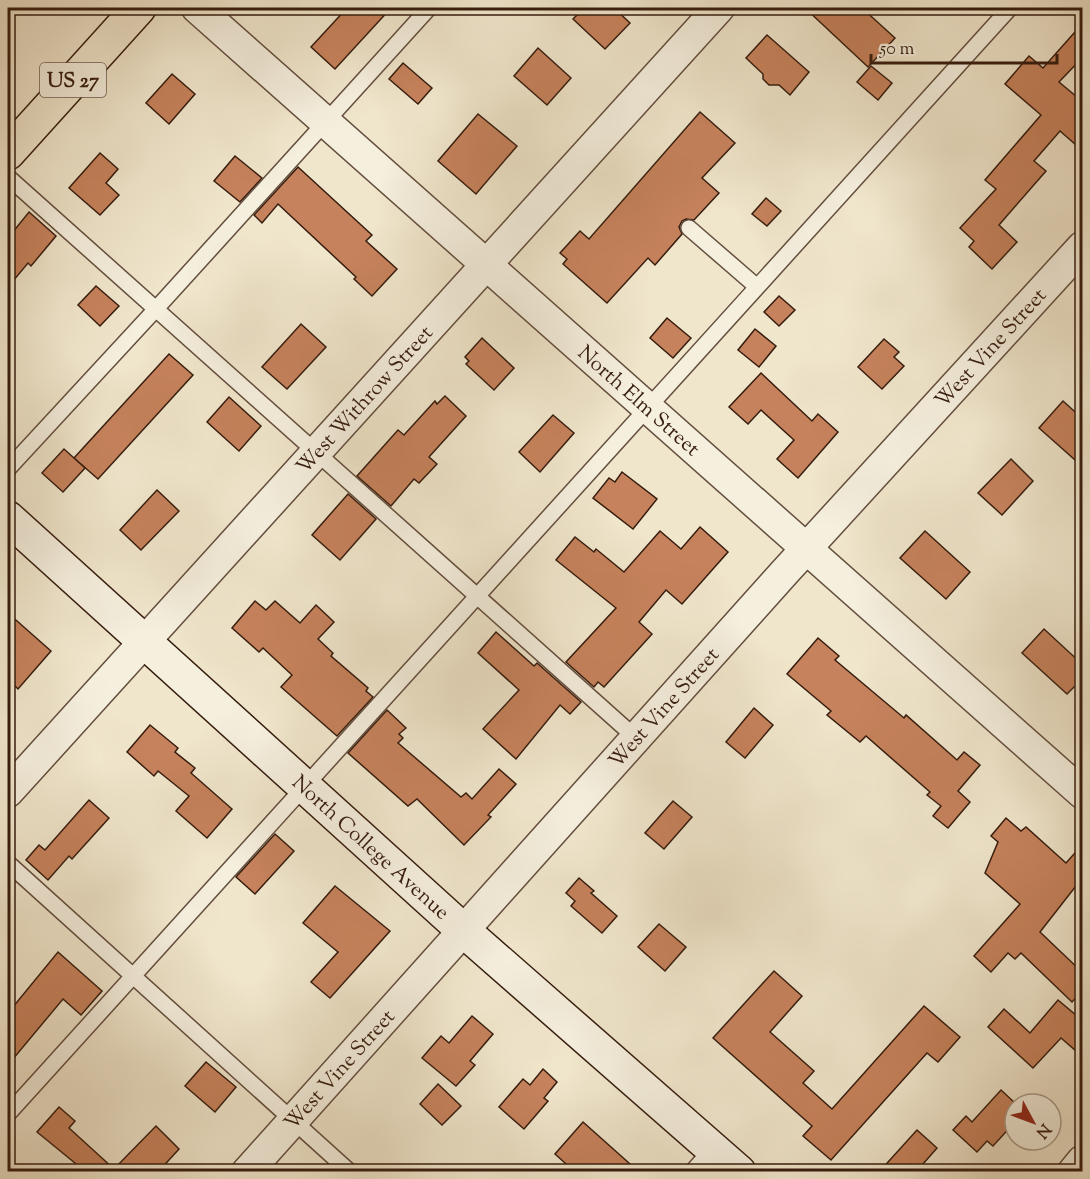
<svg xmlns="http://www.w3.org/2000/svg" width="1090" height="1179" font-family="'Sorts Mill Goudy',serif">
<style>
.building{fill:#c6825c;stroke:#361c0e;stroke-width:1.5}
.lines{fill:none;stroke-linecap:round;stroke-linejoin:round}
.lane-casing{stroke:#644e3e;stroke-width:18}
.street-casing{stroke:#644e3e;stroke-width:33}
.secondary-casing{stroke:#361c0e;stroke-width:36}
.highway-casing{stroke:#361c0e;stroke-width:36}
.lane{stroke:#f5efde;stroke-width:15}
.street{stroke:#f5efde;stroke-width:30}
.secondary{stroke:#f5efde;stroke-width:33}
.highway{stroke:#f0e6cc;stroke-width:33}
.labels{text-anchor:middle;stroke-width:4.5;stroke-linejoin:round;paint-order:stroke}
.shield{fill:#f5efde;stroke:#6f5b4c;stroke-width:1.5}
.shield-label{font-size:20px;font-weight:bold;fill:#361c0e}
.street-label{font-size:21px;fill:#361c0e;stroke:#f5efde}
</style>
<rect width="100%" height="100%" fill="#f0e6cc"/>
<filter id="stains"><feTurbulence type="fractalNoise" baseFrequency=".00333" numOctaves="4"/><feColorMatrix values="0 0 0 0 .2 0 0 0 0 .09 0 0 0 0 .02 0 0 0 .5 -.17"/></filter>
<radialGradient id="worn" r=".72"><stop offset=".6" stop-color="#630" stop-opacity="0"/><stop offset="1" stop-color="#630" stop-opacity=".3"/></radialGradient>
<g class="building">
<path d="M 347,8 L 391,8 L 335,69 L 311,47 Z"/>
<path d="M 584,8 L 614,8 L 630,23 L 605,49 L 573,19 Z"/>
<path d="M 805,8 L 862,8 L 895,38 L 868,67 Z"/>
<path d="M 1083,23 L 1083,57 L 1059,82 L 1083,102 L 1083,151 L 1060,131 L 1034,161 L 1046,171 L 999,225 L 1017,242 L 992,269 L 969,247 L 974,241 L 960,228 L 996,189 L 985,180 L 1041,115 L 1005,84 L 1029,56 L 1043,68 Z"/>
<path d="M 767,35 L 809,72 L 790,95 L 779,85 L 769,85 L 763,79 L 763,74 L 746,58 Z"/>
<path d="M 538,48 L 571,78 L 547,105 L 514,76 Z"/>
<path d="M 403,63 L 432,88 L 418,104 L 389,79 Z"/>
<path d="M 871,66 L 892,83 L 878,100 L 857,82 Z"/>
<path d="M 172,74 L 195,94 L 169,124 L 146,103 Z"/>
<path d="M 700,112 L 735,143 L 702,178 L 719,193 L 694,220 L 686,219 L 682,221 L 679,227 L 682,234 L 655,265 L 648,258 L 607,303 L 563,264 L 567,259 L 560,253 L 580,231 L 589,239 Z"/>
<path d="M 478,114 L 517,146 L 476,194 L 438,161 Z"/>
<path d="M 100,153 L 118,169 L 106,183 L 119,195 L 100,215 L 69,188 Z"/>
<path d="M 235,156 L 262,178 L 240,202 L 214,181 Z"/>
<path d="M 298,167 L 372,235 L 366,241 L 397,269 L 372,296 L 354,279 L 356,277 L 278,204 L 262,223 L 254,215 Z"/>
<path d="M 766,198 L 781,211 L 767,226 L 752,214 Z"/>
<path d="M 29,212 L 56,236 L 31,266 L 28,263 L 8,287 L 8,238 Z"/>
<path d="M 96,286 L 119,306 L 100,326 L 78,305 Z"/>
<path d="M 779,296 L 795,310 L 779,326 L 764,312 Z"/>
<path d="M 667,318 L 691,338 L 673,358 L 650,338 Z"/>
<path d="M 301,324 L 326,347 L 287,389 L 262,367 Z"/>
<path d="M 755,329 L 776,346 L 759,367 L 738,350 Z"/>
<path d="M 482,338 L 514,368 L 494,390 L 466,364 L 469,361 L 465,357 Z"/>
<path d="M 884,339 L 899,352 L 894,357 L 904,366 L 882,389 L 858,367 Z"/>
<path d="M 169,354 L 193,375 L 98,479 L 74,458 Z"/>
<path d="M 761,373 L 812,421 L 818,414 L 838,432 L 798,478 L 777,459 L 794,440 L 761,410 L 748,424 L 729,407 Z"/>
<path d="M 445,396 L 466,416 L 429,457 L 437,464 L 419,483 L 414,479 L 391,506 L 357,476 L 398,430 L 404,435 L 435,401 L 437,404 Z"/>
<path d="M 229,397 L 261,426 L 239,451 L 207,422 Z"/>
<path d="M 1063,401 L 1083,419 L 1083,467 L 1039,428 Z"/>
<path d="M 553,415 L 574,433 L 540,472 L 519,452 Z"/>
<path d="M 64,449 L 85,468 L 63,492 L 42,473 Z"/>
<path d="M 1011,459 L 1033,481 L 1002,515 L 978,493 Z"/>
<path d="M 622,472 L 657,499 L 633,529 L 593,498 L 609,478 L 615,482 Z"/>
<path d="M 157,490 L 179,511 L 141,550 L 120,530 Z"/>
<path d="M 348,494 L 376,519 L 340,560 L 312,535 Z"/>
<path d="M 700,527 L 728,552 L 682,604 L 666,590 L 639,622 L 652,634 L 604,687 L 598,682 L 594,687 L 566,662 L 616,608 L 556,560 L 575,537 L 594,552 L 596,549 L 624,572 L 660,531 L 681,549 Z"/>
<path d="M 925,531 L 970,572 L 946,599 L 900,558 Z"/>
<path d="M 255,601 L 266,610 L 275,601 L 300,623 L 316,605 L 334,622 L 318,639 L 333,653 L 331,656 L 368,688 L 366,691 L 373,697 L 337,736 L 281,687 L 292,675 L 263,648 L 259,652 L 232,628 Z"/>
<path d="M 8,613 L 51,651 L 18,689 L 8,679 Z"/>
<path d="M 1044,629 L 1083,665 L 1083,678 L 1067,694 L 1022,653 Z"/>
<path d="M 496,632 L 534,666 L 537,663 L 581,702 L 570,714 L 560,705 L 516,759 L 483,729 L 519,690 L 478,653 Z"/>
<path d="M 818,638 L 839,656 L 835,660 L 904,718 L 906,715 L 957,760 L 964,752 L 980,765 L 958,791 L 970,802 L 948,828 L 933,816 L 941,806 L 927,795 L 930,792 L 866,736 L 860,742 L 827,715 L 831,711 L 787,674 Z"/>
<path d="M 754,708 L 773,725 L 745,758 L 726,742 Z"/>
<path d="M 387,710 L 406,728 L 399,734 L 403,738 L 398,743 L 461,797 L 466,793 L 472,799 L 499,769 L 516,784 L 488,815 L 491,817 L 464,845 L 417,799 L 408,806 L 348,753 Z"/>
<path d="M 150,725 L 178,748 L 175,752 L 195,768 L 191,773 L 232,809 L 207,838 L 176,811 L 189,796 L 158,771 L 154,776 L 127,752 Z"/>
<path d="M 89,800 L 109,818 L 72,859 L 69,856 L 48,880 L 26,860 L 39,845 L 45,850 Z"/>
<path d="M 673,801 L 692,817 L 664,849 L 645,833 Z"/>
<path d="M 1006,818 L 1021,831 L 1026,827 L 1066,863 L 1083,844 L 1083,877 L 1040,932 L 1083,973 L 1083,990 L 1072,1002 L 1021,953 L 1015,959 L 1008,953 L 991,972 L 974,956 L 1020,904 L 985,873 L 998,842 L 991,836 Z"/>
<path d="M 275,834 L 294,851 L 255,894 L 236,877 Z"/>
<path d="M 579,878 L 594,891 L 591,893 L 617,916 L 602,933 L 571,906 L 575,901 L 566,893 Z"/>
<path d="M 335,886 L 390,931 L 330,998 L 311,982 L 338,952 L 303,923 Z"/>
<path d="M 659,924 L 686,947 L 665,971 L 638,947 Z"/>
<path d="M 58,952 L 102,991 L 81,1015 L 63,999 L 8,1065 L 8,1013 Z"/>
<path d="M 774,971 L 802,996 L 770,1032 L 814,1071 L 803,1083 L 832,1109 L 924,1006 L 960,1037 L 938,1062 L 927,1053 L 831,1160 L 803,1136 L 812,1126 L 713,1038 Z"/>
<path d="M 1058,1000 L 1083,1021 L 1083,1057 L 1061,1038 L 1033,1068 L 988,1027 L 1004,1009 L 1030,1033 Z"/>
<path d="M 472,1016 L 493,1034 L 470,1061 L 475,1065 L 456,1086 L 422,1058 L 441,1036 L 449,1043 Z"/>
<path d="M 206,1062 L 236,1087 L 215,1112 L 185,1086 Z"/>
<path d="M 543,1069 L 557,1082 L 544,1098 L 548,1101 L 524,1129 L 499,1107 L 523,1079 L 530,1085 Z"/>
<path d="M 438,1084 L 461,1106 L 442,1125 L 420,1104 Z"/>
<path d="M 1001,1090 L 1015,1103 L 1015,1122 L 993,1146 L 987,1141 L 977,1152 L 953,1130 L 966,1116 L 972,1122 Z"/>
<path d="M 59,1107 L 75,1121 L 69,1128 L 114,1169 L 156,1126 L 179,1149 L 158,1172 L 86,1172 L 37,1132 Z"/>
<path d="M 583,1122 L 639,1172 L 575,1172 L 555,1154 Z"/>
<path d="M 917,1130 L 937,1148 L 916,1172 L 879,1172 Z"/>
</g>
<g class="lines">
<g class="lane-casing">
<g id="lane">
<path d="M 8,177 L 636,738"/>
<path d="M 689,228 L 756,286"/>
<path d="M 8,469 L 155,310 L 429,8"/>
<path d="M 8,863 L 350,1172"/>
<path d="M 8,1114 L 1010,8"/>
<path d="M 692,1172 L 713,1148"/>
</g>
</g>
<g class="street-casing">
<g id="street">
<path id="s1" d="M 197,8 L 1082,793"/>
<path id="s2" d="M 8,792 L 719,8"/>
<path id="s3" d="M 247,1172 L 783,574 L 1082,247"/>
<path d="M 1073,1172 L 1082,1161"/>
</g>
</g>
<g class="secondary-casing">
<g id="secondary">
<path id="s4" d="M 8,518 L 464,931 L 739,1172"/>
</g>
</g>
<g class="highway-casing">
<path id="highway" d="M 8,153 L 139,8"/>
</g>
<use href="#lane" class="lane"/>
<use href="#street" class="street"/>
<use href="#secondary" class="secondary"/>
<use href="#highway" class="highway"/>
</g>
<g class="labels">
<rect class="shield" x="40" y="63" width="66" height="34" rx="4.5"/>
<g class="shield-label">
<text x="73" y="87">US 27</text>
</g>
<g class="street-label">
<text dy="7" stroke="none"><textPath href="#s3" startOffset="1110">West Vine Street</textPath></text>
<text dy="7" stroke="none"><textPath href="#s1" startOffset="591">North Elm Street</textPath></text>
<text dy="7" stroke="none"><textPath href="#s2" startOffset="530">West Withrow Street</textPath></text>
<text dy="7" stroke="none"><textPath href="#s3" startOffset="624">West Vine Street</textPath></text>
<text dy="7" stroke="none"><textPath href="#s4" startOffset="490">North College Avenue</textPath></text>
<text dy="7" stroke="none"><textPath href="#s3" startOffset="138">West Vine Street</textPath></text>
</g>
</g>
<rect width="1090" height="1179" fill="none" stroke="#f0e6cc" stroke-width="30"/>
<rect x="9" y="9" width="1072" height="1161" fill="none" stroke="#361c0e" stroke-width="3"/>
<rect x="15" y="15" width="1060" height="1149" fill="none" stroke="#361c0e" stroke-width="1.5"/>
<g transform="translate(1033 1122) rotate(131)"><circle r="28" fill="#f5efde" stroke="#a99b8b" stroke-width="1.5"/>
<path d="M0-4.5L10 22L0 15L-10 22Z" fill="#8f2418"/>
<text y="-9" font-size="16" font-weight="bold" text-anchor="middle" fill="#361c0e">N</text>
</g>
<path d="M871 54v9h186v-9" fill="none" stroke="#361c0e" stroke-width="3"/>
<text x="880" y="54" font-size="18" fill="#361c0e" stroke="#f5efde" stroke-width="4.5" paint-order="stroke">50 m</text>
<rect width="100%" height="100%" filter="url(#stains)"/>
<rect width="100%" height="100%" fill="url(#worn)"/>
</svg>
